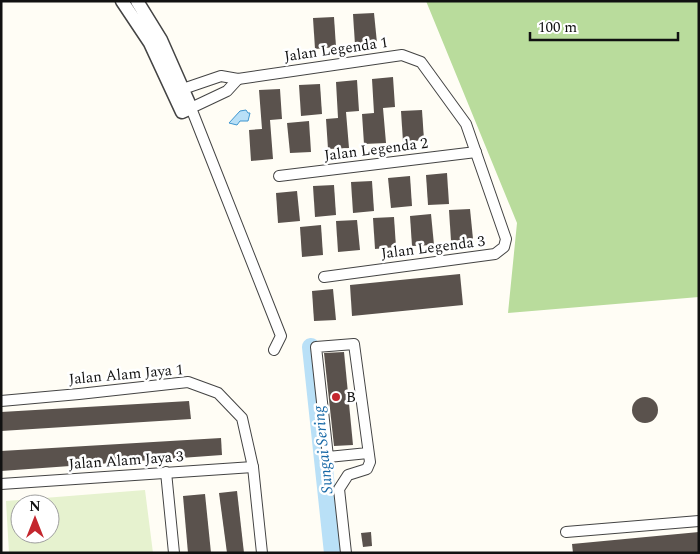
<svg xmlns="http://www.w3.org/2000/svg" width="700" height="554" font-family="Spectral,serif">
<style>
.forest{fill:#b9dc9c}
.pitch{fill:#e6f2cf;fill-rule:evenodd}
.water{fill:#b9e0f7;stroke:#3f96cf}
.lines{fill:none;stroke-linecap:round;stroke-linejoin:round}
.river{stroke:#b9e0f7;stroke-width:18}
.building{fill:#5a524d}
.minor-casing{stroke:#444;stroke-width:12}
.tertiary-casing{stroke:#444;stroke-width:15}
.minor{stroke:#fff;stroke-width:10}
.tertiary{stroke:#fff;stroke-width:12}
.poi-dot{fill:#c4262e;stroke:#fff;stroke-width:2}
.labels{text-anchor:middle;stroke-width:5;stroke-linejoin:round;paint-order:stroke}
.street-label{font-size:15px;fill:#111;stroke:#fff}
.poi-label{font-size:15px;fill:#111;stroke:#fff;text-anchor:start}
.water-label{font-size:16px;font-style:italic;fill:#1768a6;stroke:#fff}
</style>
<rect width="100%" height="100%" fill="#fffdf5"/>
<path class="forest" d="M 426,1 L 699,1 L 699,297 L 508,313 L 517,223 Z"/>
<path class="pitch" d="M 145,490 L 153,553 L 9,553 L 6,501 ZM 20,504 L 50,504 L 50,534 L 20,534 Z"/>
<path class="water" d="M 246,110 L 248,113 L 250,113 L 248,121 L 240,121 L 237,125 L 229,123 L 240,111 Z"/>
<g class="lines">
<path class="river" d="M 311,347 L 333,553"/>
</g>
<g class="building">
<path d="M 374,13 L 377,43 L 355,45 L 353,14 Z"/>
<path d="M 334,17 L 336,47 L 315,49 L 313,18 Z"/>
<path d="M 393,77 L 395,107 L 383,108 L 386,143 L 364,144 L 362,114 L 374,113 L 372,79 Z"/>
<path d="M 357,80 L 359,111 L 346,112 L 349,148 L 328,149 L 326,119 L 338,118 L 336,82 Z"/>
<path d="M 320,84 L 322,114 L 301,116 L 299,85 Z"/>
<path d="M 280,89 L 282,119 L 270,120 L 273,159 L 251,161 L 249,130 L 262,129 L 259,90 Z"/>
<path d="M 422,110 L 424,140 L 403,142 L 401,111 Z"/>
<path d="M 309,121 L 311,152 L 290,153 L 287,123 Z"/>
<path d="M 447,173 L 449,204 L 428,205 L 426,175 Z"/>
<path d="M 410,176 L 412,206 L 391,208 L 388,178 Z"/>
<path d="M 372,181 L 374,211 L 353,213 L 351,182 Z"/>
<path d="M 334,185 L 336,215 L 315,217 L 313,186 Z"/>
<path d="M 297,191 L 300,221 L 278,223 L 276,193 Z"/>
<path d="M 470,209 L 473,239 L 451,241 L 449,210 Z"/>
<path d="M 431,214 L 434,245 L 412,246 L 410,216 Z"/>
<path d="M 394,217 L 396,247 L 375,249 L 373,218 Z"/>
<path d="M 357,220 L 360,250 L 338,252 L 336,221 Z"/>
<path d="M 321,225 L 323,255 L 302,257 L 300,227 Z"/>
<path d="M 460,274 L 463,305 L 352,316 L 350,285 Z"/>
<path d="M 333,289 L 336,320 L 314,321 L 312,291 Z"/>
<path d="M 344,352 L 353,445 L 334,446 L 324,353 Z"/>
<circle cx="645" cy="410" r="13"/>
<path d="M 189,401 L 191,419 L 1,431 L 1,412 Z"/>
<path d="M 221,438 L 222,455 L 1,471 L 1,451 Z"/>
<path d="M 237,491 L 244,553 L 227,553 L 219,493 Z"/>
<path d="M 205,494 L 211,553 L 188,553 L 183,496 Z"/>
<path d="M 371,532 L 372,546 L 363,547 L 361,533 Z"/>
<path d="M 699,532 L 699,553 L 573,553 L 572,544 Z"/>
</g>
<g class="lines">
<g class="minor-casing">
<g id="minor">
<path d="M 238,79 L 227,91 L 191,108 L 281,336 L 274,350"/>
<path d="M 177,91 L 221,76 L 238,79 L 402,55 L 421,62 L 466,124 L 506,239 L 504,247 L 495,254 L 324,277"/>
<path d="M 279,176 L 476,152"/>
<path d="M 1,401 L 79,394 L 188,382 L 218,393 L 242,418 L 253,467 L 262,553"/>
<path d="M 166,472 L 174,553"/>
<path d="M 1,484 L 253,467"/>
<path d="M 566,532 L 699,521"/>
<path d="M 346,553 L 339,489 L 348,475 L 367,469 L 370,462 L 354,344 L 316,347 L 328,457 L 368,453"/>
</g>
</g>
<g class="tertiary-casing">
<path id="tertiary" d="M 122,1 L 150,43 L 182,112 L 191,108 L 161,40 L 137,1"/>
</g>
<use href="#minor" class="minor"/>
<use href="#tertiary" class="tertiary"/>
</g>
<circle class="poi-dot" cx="336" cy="397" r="5"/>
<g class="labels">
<g class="street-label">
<text transform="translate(336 49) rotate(-8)" y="5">Jalan Legenda 1</text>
<text transform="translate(376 149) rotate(-7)" y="5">Jalan Legenda 2</text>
<text transform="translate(433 247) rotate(-7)" y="5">Jalan Legenda 3</text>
<text transform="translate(126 374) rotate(-5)" y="5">Jalan Alam Jaya 1</text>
<text transform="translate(126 460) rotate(-4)" y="5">Jalan Alam Jaya 3</text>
</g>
<g class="poi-label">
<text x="346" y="402">B</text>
</g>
<g class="water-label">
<text transform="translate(322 450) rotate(-96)" y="6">Sungai Sering</text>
</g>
</g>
<rect width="700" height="554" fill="none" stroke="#111111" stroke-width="5"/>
<g transform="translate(35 519)"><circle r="24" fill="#ffffff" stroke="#a0a0a0"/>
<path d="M0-4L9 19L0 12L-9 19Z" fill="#c4262e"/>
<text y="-8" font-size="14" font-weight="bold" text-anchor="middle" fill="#111111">N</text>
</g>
<path d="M530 32v8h148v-8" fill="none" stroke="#111111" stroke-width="2.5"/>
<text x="538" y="32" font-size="15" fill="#111111" stroke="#ffffff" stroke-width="4" paint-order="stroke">100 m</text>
</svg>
